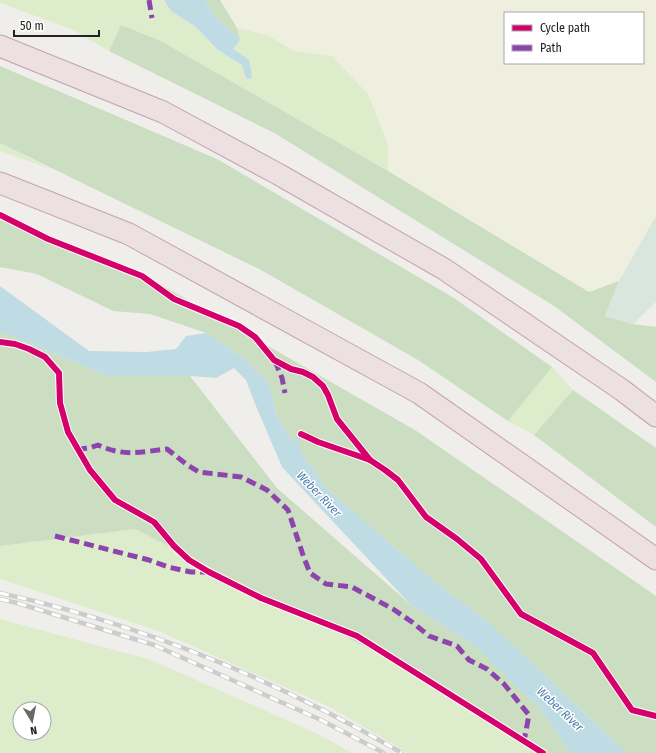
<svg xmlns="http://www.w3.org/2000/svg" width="656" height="753" font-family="'Fira Sans Condensed',sans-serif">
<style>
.farmland{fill:#efefdf;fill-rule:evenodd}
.grass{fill:#ddeccb;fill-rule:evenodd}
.forest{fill:#cbdec1}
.wetland{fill:#d9e6de}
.water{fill:#bfdbe3}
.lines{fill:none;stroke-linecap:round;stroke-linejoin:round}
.stream{stroke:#bfdbe3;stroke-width:3.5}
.motorway-casing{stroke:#c5a2ac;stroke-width:23}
.motorway{stroke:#ece0e2;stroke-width:21}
.rail-casing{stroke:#ccc;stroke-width:4.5}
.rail{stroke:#fff;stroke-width:3;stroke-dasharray:9;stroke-linecap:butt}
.quiet{stroke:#8e44ad;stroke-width:5;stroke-dasharray:10 5;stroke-linecap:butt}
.cycleway-casing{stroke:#fff;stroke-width:8}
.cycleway{stroke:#d6006c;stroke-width:6}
.labels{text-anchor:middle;stroke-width:3;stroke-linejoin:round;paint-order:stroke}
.water-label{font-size:12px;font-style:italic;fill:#4a7aab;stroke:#fff}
</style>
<rect width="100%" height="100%" fill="#f0eeeb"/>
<path class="farmland" d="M 220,0 L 656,0 L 656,214 L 619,281 L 589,292 L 388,171 L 388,145 L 368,94 L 332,56 L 294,51 L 267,35 L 237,28 ZM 505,13 L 643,13 L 643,63 L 505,63 Z"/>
<g class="grass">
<path d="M 0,0 L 164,0 L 171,11 L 196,27 L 218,50 L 242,65 L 246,79 L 252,78 L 233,49 L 240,40 L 237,28 L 267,35 L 294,51 L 332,56 L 368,94 L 388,145 L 388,171 L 159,40 L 121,25 L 109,51 L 71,29 L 0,3 Z"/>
<path d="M 0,143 L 51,169 L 0,151 Z"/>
<path d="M 552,367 L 573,390 L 534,435 L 508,421 Z"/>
<path d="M 135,529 L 457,694 L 544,753 L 408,753 L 330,707 L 161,632 L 0,579 L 0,546 Z"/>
<path d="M 0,619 L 151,660 L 318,734 L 352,753 L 0,753 ZM 20,709 L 44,709 L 44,733 L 20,733 Z"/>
</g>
<g class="forest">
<path d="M 205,0 L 220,0 L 237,28 L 240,40 L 212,13 Z"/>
<path d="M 121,25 L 159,40 L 388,171 L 589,292 L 619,281 L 605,316 L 633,324 L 656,327 L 656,382 L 554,306 L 276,134 L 109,51 Z"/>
<path d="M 0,66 L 217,159 L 454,298 L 552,367 L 508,421 L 418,360 L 261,270 L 0,143 Z"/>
<path d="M 0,216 L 130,267 L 415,430 L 656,596 L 656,753 L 627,753 L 486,620 L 434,581 L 326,488 L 277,417 L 269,384 L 246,360 L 206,333 L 150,314 L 113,311 L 37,274 L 0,267 Z"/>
<path d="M 0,332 L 17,338 L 108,376 L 190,376 L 277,488 L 410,604 L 476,647 L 542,711 L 571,753 L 544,753 L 457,694 L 135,529 L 0,546 Z"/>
<path d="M 573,390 L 656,448 L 656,527 L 534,435 Z"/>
</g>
<path class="wetland" d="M 656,216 L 656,302 L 633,324 L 605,316 L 619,281 Z"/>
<g class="water">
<path d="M 164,0 L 205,0 L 212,13 L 240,40 L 233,49 L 249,60 L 252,78 L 246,79 L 242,65 L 218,50 L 196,27 L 171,11 Z"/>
<path d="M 0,286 L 89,351 L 147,352 L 176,349 L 186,336 L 206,333 L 246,360 L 269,384 L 277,417 L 326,488 L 434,581 L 486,620 L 627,753 L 571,753 L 542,711 L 476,647 L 410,604 L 282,467 L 256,406 L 246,380 L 234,368 L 216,378 L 190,376 L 108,376 L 17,338 L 0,332 Z"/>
</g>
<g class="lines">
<path class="stream" d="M 297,437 L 298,452"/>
<g class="motorway-casing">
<g id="motorway">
<path d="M 0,46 L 163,112 L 278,174 L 444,269 L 622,390 L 656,416"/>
<path d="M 0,183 L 129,234 L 419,393 L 656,559"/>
</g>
</g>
<use href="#motorway" class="motorway"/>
<g class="rail-casing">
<g id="rail">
<path d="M 0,593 C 141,624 278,681 402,753"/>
<path d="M 0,599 L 17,603 L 154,645 L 321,720 L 384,753"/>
</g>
</g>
<use href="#rail" class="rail"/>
<g class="quiet">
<path d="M 149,0 L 152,18"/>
<path d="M 275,361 L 282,378 L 285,393"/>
<path d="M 77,449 L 89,448 L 98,445 C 124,457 140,452 167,449 L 186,464 L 199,472 L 241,477 L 267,490 L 288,510 L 304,558 L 310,573 L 326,584 L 352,587 L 393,609 L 412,622 L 429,636 L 457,646 L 469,660 L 487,669 L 504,684 L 529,715 L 524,741"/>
<path d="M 55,536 L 149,560 L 168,567 L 191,572 L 207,572"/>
</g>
<g class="cycleway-casing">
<g id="cycleway">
<path d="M 0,215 L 48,239 L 142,276 L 174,299 L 239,326 L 255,337 L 274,360 L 291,369 L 303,372 L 313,377 L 323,386 L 328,395 L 337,419 L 370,460 L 385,470 L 398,480 L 426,517 L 457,539 L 481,559 L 521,614 L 593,653 L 632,710 L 656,716"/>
<path d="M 0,342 L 15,344 L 29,349 L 45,357 L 59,373 L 60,403 L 68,432 L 90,470 L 115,500 L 154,522 L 174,546 L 189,560 L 209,572 L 261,598 L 357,636 L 543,753"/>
<path d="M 301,434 L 318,442 L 370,460"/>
</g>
</g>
<use href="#cycleway" class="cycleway"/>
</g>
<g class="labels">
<g class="water-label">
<text transform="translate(319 494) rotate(46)" y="4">Weber River</text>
<text transform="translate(560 709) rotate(43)" y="4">Weber River</text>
</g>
</g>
<rect x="504" y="12" width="140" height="52" fill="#ffffff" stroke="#a7a7a7"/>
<rect x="512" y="25" width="20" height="6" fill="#d6006c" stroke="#a7a7a7"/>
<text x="540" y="32" font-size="12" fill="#222222">Cycle path</text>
<rect x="512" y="45" width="20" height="6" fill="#8e44ad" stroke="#a7a7a7"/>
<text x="540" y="52" font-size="12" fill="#222222">Path</text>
<g transform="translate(32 721) rotate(170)"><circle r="19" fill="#ffffff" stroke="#a7a7a7"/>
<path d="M0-3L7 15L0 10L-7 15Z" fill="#6a6968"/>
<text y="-6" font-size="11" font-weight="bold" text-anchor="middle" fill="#222222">N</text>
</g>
<path d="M14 30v6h85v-6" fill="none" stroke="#222222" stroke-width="2"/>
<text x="20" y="30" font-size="12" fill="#222222" stroke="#ffffff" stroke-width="3" paint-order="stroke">50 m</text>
</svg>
